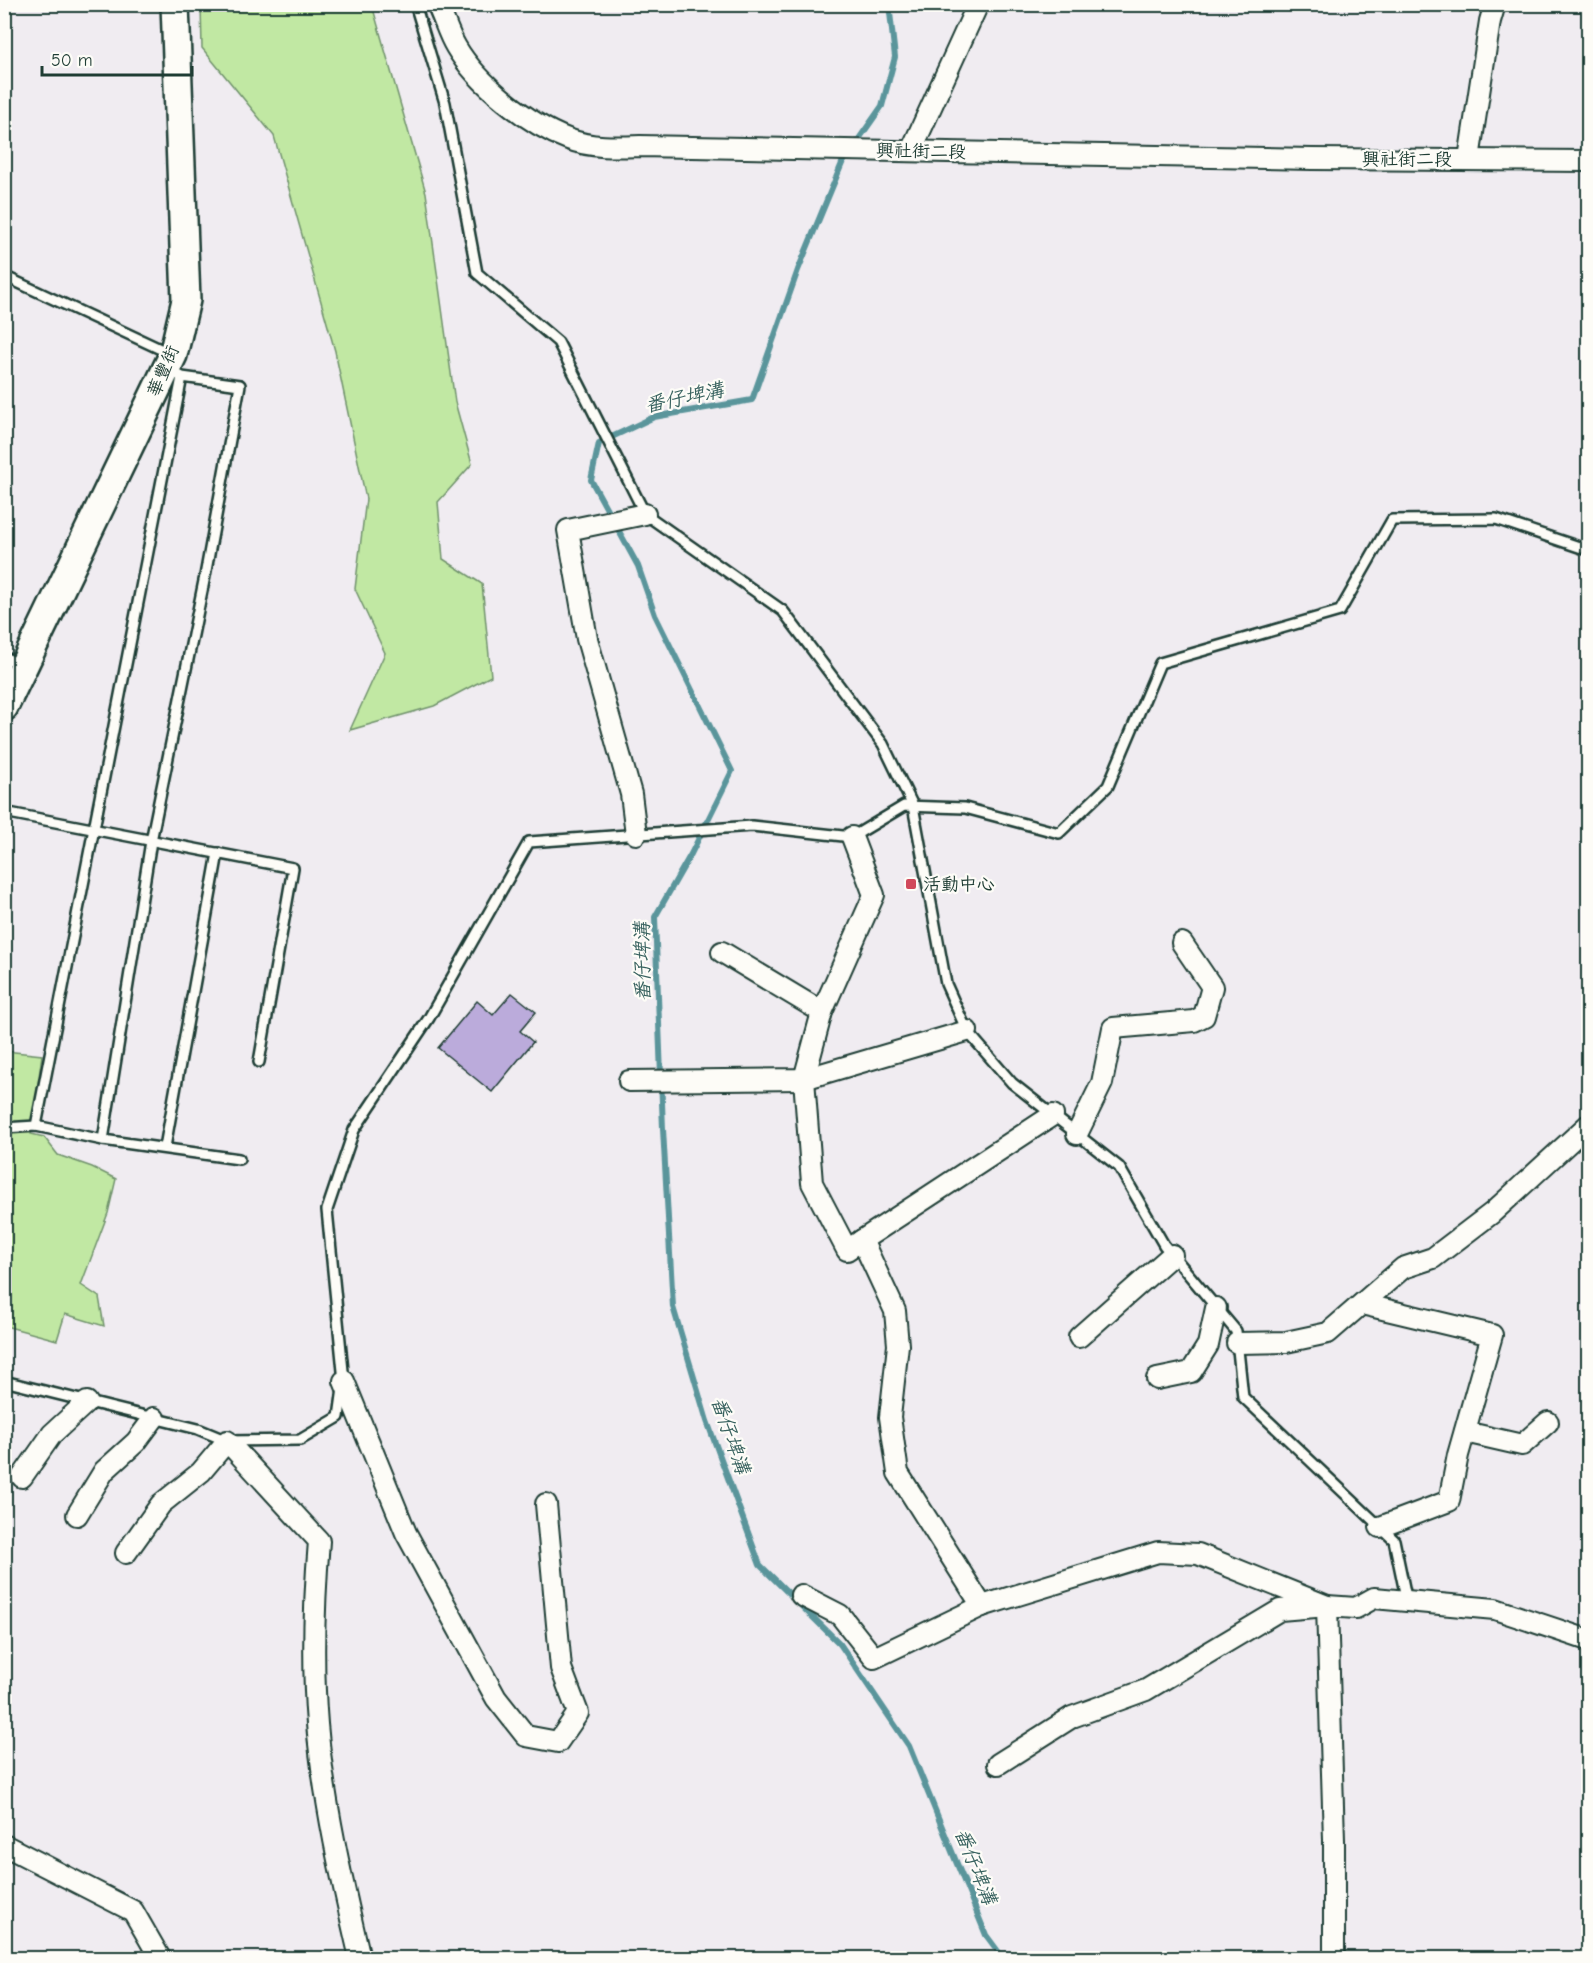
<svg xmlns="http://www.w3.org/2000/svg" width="1593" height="1963" font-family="'Comic Neue','LXGW WenKai TC',sans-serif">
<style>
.green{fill:#c1e8a3;stroke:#70926c;stroke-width:1.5}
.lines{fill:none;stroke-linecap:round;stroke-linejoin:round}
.stream{stroke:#5a959b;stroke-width:6}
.building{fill:#bbabdb;stroke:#1f3d34;stroke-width:1.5}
.lane-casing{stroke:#1f3d34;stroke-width:14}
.street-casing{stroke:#1f3d34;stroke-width:24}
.secondary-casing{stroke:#1f3d34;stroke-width:32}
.lane{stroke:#fdfcf7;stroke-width:9}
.street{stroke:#fdfcf7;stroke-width:20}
.secondary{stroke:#fdfcf7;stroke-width:27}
.poi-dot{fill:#d1495b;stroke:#fdfcf7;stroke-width:2}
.labels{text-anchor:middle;stroke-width:4.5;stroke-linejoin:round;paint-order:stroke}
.street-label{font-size:18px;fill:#1f3d34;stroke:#fdfcf7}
.poi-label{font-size:18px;fill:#1f3d34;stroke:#fdfcf7;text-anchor:start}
.water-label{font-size:20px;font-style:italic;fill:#38625f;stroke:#fdfcf7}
</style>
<rect width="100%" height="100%" fill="#f0ecf1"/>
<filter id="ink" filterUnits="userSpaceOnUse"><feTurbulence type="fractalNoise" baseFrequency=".0167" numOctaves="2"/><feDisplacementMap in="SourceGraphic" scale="12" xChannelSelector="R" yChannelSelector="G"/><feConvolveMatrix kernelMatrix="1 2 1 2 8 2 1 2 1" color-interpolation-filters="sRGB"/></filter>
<g filter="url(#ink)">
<g class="green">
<path d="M 201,5 L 372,5 L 426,193 L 455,402 L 472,464 L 438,502 L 443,559 L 482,584 L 491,676 L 434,706 L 350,730 L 385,653 L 355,589 L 366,499 L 335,351 L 274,136 L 202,48 Z"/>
<path d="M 5,1051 L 42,1055 L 31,1134 L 44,1137 L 58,1155 L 92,1167 L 116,1179 L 108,1213 L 81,1285 L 99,1297 L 104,1326 L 65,1314 L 57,1340 L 5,1326 L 4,1159 L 11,1114 L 5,1112 Z"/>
</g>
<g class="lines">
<g class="stream">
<path d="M 854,146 L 882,106 L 895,57 L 889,4"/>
<path d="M 848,155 L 843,161 L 798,270 L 752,400 L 654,417 L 599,443 L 591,480 L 638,566 L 655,615 L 732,771 L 691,854 L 655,917 L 663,1129 L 673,1307 L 707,1421 L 760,1565 L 840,1644 L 909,1746 L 986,1935 L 1003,1958"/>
</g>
</g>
<path class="building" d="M 512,993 L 536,1012 L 520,1031 L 533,1042 L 492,1092 L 438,1048 L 477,1001 L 493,1015 Z"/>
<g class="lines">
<g class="lane-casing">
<g id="lane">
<path d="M 415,4 L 445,103 L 477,273 L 558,342 L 645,514 L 783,611 L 883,744 L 913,806 L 946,984 L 967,1031 L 1012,1083 L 1119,1167 L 1164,1245 L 1236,1331 L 1243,1397 L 1394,1540 L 1407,1602"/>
<path d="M 4,276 L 171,354"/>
<path d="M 4,657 L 21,665"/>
<path d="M 4,812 L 293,868 L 259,1062"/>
<path d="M 36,1126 L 182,377"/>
<path d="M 4,1128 L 36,1126 L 103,1140 L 239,1159"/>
<path d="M 103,1140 L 151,841 L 205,576 L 240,385 L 182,377 L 168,369"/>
<path d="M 165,1147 L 218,853"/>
<path d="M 4,1381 L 198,1429 L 227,1441 L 300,1440 L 339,1417 L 344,1381 L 327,1210 L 354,1130 L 429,1018 L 529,842 L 752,826 L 852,837 L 904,806 L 965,808 L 1059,833 L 1108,786 L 1160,663 L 1340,611 L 1392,520 L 1496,519 L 1588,550"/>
</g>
</g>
<g class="street-casing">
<g id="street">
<path d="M 437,4 C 444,18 448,34 456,47 C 477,83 528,124 568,139 C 591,148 616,147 640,146 L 1312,159 L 1588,161"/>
<path d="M 911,151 L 978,4"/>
<path d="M 1469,159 L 1490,21 L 1495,4"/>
<path d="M 636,834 L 631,794 L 587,639 L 568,530 L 645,514"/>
<path d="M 852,837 L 874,895 L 822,1012 L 804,1079 L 812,1183 L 847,1250 L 1053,1115"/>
<path d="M 722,952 L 822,1012"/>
<path d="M 629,1081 L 804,1079 L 967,1031"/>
<path d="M 1077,1134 L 1102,1083 L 1113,1028 L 1194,1021 L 1204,1016 L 1212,987 L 1182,943"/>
<path d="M 862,1240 L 895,1311 L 898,1345 L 890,1417 L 898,1473 L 982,1606"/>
<path d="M 1362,1304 L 1492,1335 L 1458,1455 L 1449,1501 L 1380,1527"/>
<path d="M 1079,1337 L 1172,1255"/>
<path d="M 1237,1343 L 1286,1342 L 1328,1333 L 1403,1268 L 1433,1258 L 1492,1213 L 1588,1125"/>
<path d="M 1157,1379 L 1191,1372 L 1208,1345 L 1216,1308"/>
<path d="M 344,1381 L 406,1533 L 496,1698 L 526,1736 L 558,1742 L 578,1713 L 561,1668 L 546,1504"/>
<path d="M 1465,1432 L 1522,1445 L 1548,1422"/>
<path d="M 22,1477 L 52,1434 L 87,1402"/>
<path d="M 77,1515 L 104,1471 L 136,1442 L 154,1418"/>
<path d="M 126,1553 L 161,1504 L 201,1472 L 227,1441 L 319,1541 C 314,1602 312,1663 317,1724 C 324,1803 342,1881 360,1958"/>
<path d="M 801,1595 L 840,1615 L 874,1658 L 982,1606 L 1158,1552 L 1198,1554 L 1327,1606 L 1280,1610 L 1146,1690 L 1072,1717 L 998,1764"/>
<path d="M 4,1845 L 133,1911 L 160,1958"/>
<path d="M 1334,1958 L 1334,1840 L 1327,1606 L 1356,1608 L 1374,1598 L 1495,1609 L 1588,1640"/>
</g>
</g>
<g class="secondary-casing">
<path id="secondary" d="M 4,707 L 173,355 L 186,300 L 175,4"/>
</g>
<use href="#lane" class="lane"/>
<use href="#street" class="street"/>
<use href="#secondary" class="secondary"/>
</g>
</g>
<rect class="poi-dot" x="905" y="878" width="12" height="12" rx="3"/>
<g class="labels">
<g class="street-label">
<text transform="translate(921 151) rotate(1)" y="6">興社街二段</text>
<text x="1407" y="165">興社街二段</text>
<text transform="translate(163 371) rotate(-67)" y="6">華豐街</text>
</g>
<g class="poi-label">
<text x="923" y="890">活動中心</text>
</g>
<g class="water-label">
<text transform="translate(684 397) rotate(-12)" y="7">番仔埤溝</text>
<text transform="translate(642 962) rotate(-91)" y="7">番仔埤溝</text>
<text transform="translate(731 1435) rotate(71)" y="7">番仔埤溝</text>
<text transform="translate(976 1866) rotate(68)" y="7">番仔埤溝</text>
</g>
</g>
<rect width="1593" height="1963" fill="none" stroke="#fdfcf7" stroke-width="24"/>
<rect x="12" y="12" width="1569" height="1939" fill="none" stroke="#1f3d34" stroke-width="2" filter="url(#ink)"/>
<path d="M42 66v9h150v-9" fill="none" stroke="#1f3d34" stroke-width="3"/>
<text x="51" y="66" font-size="18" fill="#1f3d34" stroke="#fdfcf7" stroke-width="4.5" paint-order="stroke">50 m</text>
</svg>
